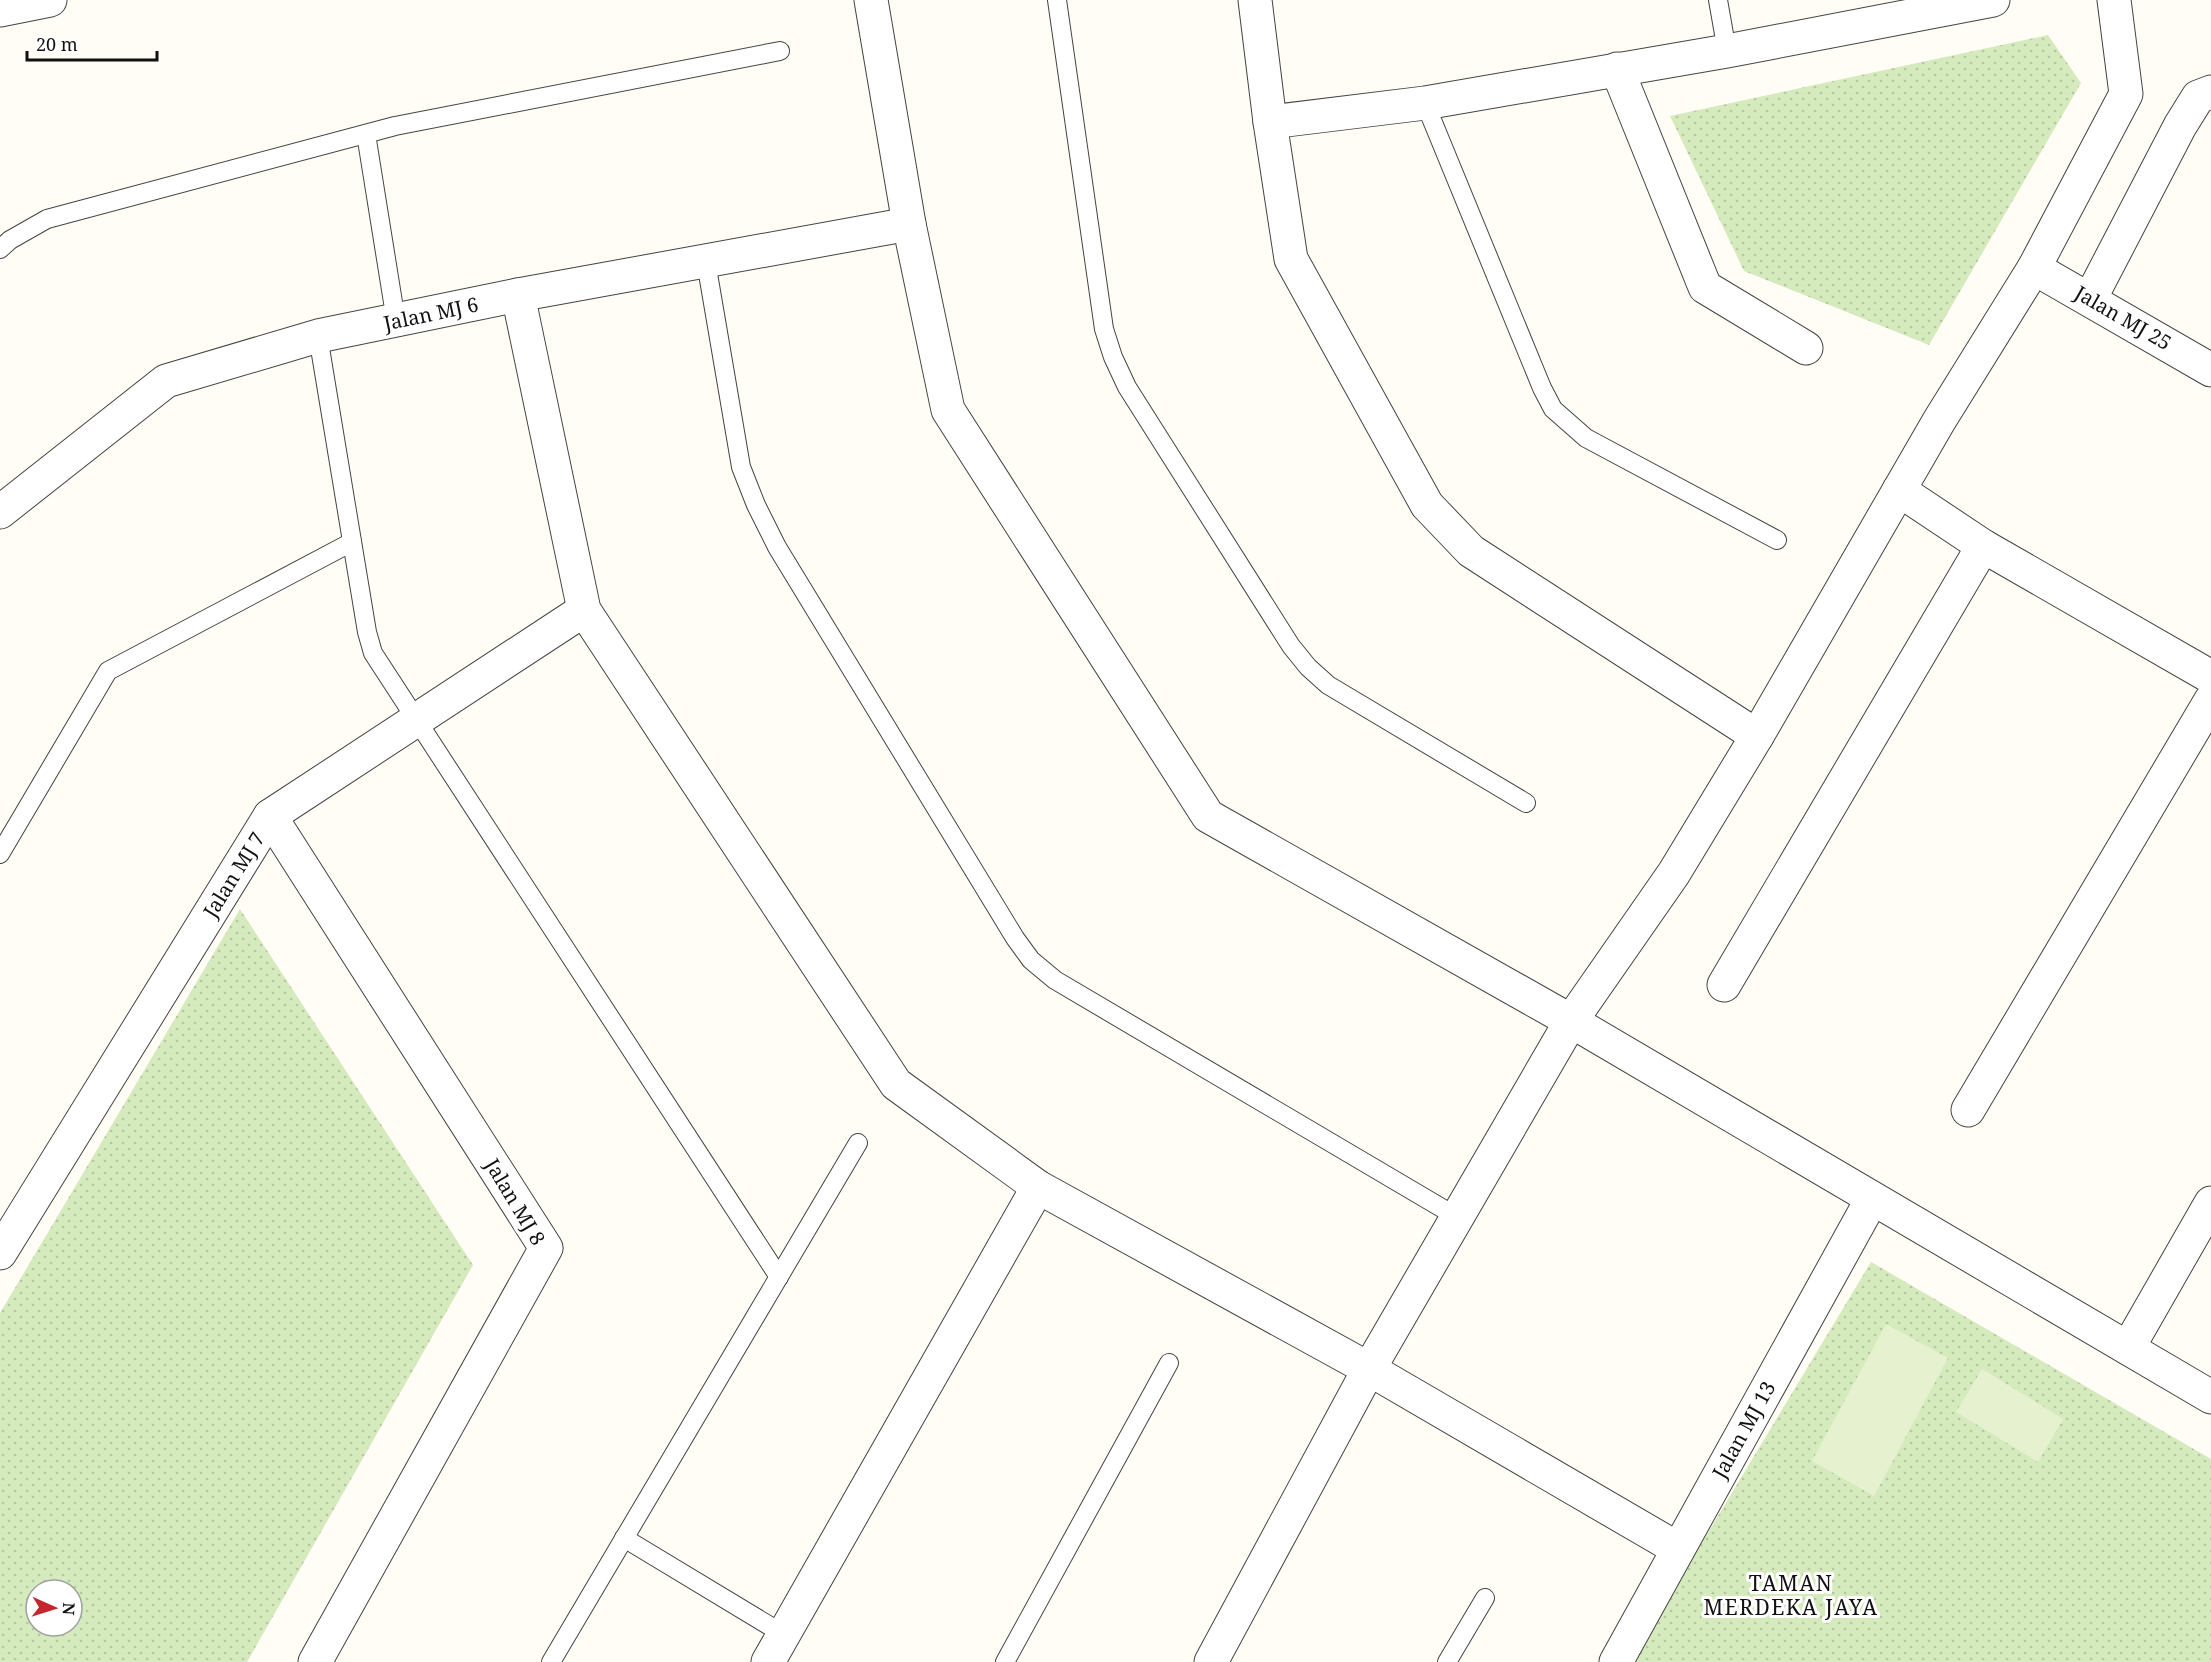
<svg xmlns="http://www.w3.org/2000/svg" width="2211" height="1662" font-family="'Noto Serif',serif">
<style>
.grass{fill:url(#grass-dots);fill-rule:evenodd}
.pitch{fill:#e6f2cf}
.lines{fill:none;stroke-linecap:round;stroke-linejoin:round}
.lane-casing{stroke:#444;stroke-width:20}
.street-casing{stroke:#444;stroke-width:35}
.lane{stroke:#fff;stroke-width:18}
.street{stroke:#fff;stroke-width:33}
.labels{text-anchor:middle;stroke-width:6;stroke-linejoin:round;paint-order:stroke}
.street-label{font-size:20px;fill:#111;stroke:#fff}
.neighbourhood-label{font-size:21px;letter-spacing:1.5px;fill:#111;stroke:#fff}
</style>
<defs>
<pattern id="grass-dots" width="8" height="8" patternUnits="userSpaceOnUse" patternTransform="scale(1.5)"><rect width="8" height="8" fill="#d5ebbd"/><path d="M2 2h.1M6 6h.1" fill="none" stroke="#b6c8a1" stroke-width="1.8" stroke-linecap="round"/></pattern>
</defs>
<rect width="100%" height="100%" fill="#fffdf5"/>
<g class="grass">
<path d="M 2048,35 L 2081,83 L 1929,345 L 1744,271 L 1670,116 Z"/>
<path d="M 240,909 L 473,1265 L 247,1662 L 0,1662 L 0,1313 ZM 36,1590 L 72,1590 L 72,1626 L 36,1626 Z"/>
<path d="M 1871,1262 L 2211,1459 L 2211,1662 L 1630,1662 Z"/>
</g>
<g class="pitch">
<path d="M 1886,1324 L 1948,1358 L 1874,1496 L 1812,1461 Z"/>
<path d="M 1982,1369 L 2063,1419 L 2038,1462 L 1956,1412 Z"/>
</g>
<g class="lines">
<g class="lane-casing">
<g id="lane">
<path d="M 1057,0 L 1104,329 L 1113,357 L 1127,387 L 1291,646 L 1308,667 L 1328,685 L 1526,803"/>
<path d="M 1718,0 L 1727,51"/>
<path d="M 1425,103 L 1542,388 L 1553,409 L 1586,438 L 1777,540"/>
<path d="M 366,134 L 396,321"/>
<path d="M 0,249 L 10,240 L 47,219 L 395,126 L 780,51"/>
<path d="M 706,262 L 741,467 L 756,505 L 777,547 L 1015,938 L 1031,960 L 1055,980 L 1457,1217"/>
<path d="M 318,336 L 367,632 L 373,653 L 779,1277"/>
<path d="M 0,854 L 108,671 L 352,542"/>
<path d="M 624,1538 L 783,1634"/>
<path d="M 551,1662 L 858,1143"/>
<path d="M 1005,1662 L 1169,1363"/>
<path d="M 1447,1662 L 1485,1598"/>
</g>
</g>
<g class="street-casing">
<g id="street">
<path d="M 871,0 L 909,224 L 948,410 L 1208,816 L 1571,1021 L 2211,1397"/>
<path d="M 1255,0 L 1270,122 L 1291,259 L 1427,505 L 1471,551 L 1757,736"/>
<path d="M 0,10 L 50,0"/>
<path d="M 1617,69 L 1705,287 L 1806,348"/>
<path d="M 1270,122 L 1425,103 L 1727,51 L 1993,0"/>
<path d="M 2034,268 L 2211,370"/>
<path d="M 518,295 L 584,610 L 896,1084 L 1038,1187 L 1369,1369 L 1678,1549"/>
<path d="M 2090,299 L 2180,126 L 2198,97 L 2211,92"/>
<path d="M 1899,490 L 1983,546 L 2211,677"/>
<path d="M 0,512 L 166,381 L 318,336 L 518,295 L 909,224"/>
<path d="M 270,816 L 546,1248 L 315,1662"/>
<path d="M 1724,985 L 1983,546"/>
<path d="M 1968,1110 L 2211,700"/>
<path d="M 0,1253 L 270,816 L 584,610"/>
<path d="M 2128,1348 L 2211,1203"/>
<path d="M 768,1662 L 1038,1187"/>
<path d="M 1211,1662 L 1369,1369 L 1571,1021 L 1674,873 L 1757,736 L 1939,421 L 2034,268 L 2126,94 L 2114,0"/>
<path d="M 1616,1662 L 1872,1199"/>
</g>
</g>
<use href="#lane" class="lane"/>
<use href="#street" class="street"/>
</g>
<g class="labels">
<g class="street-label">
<text transform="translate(431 314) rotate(-12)" y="7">Jalan MJ 6</text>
<text transform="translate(2123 318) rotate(30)" y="7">Jalan MJ 25</text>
<text transform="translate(234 875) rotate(-58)" y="7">Jalan MJ 7</text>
<text transform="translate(515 1202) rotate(59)" y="7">Jalan MJ 8</text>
<text transform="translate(1744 1430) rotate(-61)" y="7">Jalan MJ 13</text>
</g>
<g class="neighbourhood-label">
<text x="1791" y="1591">TAMAN<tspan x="1791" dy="24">MERDEKA JAYA</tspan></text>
</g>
</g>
<g transform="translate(54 1608) rotate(93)"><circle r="28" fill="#ffffff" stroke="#a0a0a0" stroke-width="1.5"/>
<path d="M0-4.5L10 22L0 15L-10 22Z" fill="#c4262e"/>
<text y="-9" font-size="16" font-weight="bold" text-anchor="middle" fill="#111111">N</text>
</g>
<path d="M27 51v9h130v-9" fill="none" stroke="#111111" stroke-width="3"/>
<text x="36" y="51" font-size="18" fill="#111111" stroke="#ffffff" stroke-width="4.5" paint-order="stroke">20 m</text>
</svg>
